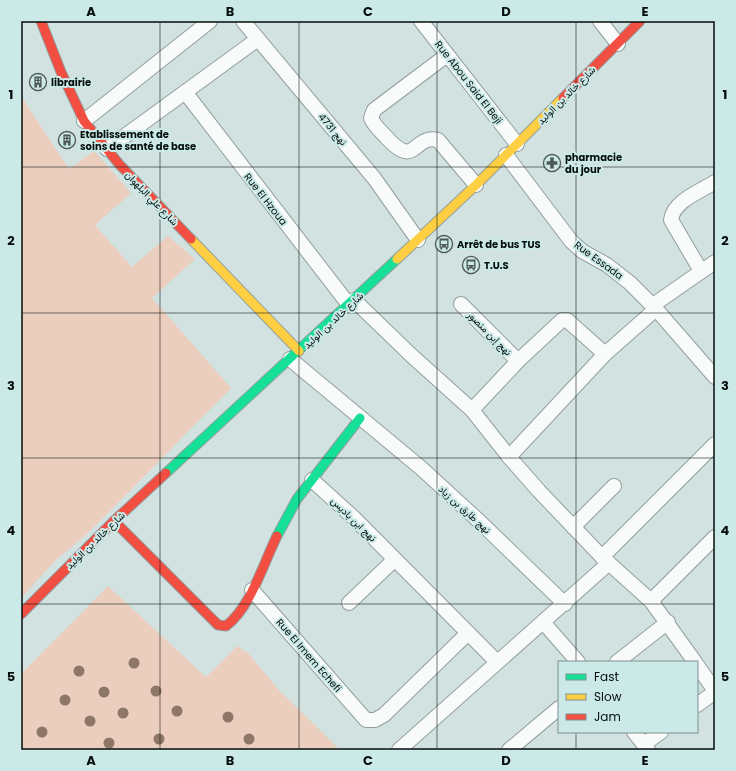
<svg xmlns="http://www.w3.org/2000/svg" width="736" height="771" font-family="Poppins,Vazirmatn,sans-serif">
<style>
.green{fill:#ebcebe}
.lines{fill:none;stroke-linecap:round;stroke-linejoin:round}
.street-casing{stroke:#939f9f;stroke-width:16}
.fast-casing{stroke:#939f9f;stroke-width:11}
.slow-casing{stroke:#939f9f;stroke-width:11}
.jam-casing{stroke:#939f9f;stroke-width:11}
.street{stroke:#f8fbfa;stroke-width:14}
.fast{stroke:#16e098;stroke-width:9}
.slow{stroke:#ffcf43;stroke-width:9}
.jam{stroke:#f24e42;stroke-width:9}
.tree{fill:#8e7766}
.grid{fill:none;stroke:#050e0d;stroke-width:1;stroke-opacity:0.55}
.labels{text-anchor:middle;stroke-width:4;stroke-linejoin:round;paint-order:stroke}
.poi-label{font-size:10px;font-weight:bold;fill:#050e0d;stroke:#cbe9e7;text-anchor:start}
.street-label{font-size:10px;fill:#050e0d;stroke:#cbe9e7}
.neatline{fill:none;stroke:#050e0d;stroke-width:1.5}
.grid-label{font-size:13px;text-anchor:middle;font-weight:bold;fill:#050e0d}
</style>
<rect width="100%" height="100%" fill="#d2e2e1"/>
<g class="green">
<path d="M 21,96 L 69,169 L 94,151 L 131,193 L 95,225 L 132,267 L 168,236 L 195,259 L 152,298 L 231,388 L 114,507 L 87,534 L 56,560 L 21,598 Z"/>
<path d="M 108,586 L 206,677 L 237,646 L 248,653 L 279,690 L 340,750 L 21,750 L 21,674 Z"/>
</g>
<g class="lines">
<g class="street-casing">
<g id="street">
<path d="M 243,21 L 374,178 L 418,240"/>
<path d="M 421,21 L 517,144"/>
<path d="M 600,21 L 618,44"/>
<path d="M 447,55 L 374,110 L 371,118 C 374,126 382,132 387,138 C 416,170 413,134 438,140 L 476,185"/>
<path d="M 185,92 L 349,305"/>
<path d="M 84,121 L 210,21"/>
<path d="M 107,149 L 258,39"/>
<path d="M 506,155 L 571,241 L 582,251 L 607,265 L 630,283 L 656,309 L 715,377"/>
<path d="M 701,271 L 671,220 C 673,201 701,191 715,182"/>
<path d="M 354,300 L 412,356 L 472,410 L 518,361 L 562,320 L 567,320 L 605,354"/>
<path d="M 461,304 L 518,361"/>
<path d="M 653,305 L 715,262"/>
<path d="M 290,359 L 421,468 L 480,522 L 565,604"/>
<path d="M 472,410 L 509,457 L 539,491 L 602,557 L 651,601 L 695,662"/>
<path d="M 509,457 L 605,354 L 656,309"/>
<path d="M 312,480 L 354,518 L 497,662"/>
<path d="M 573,527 L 614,486"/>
<path d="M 602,557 L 715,444"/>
<path d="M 252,590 L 366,720 L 375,720 L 384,715 L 468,633"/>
<path d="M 651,601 L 715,537"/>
<path d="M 349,603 L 394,560"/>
<path d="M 543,622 L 578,662"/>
<path d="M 617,662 L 668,622"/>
<path d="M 697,665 L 715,691"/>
<path d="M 697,705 L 715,692"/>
<path d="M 634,732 L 648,750"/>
<path d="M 644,744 L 661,732"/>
<path d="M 399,750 L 609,563"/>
<path d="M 509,750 L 559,708"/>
</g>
</g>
<g class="fast-casing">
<g id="fast">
<path d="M 166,473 L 397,259"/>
<path d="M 277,536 L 297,499 L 360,418"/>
</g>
</g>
<g class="slow-casing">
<g id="slow">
<path d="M 191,239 L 299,351"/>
<path d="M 397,259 L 476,185 L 563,98"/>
</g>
</g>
<g class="jam-casing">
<g id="jam">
<path d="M 41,21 L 61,72 L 84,121 L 119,164 L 191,239"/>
<path d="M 563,98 L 640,21"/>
<path d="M 114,521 L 218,625 L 226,626 C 251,607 263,564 277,536"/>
<path d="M 21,614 L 114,521 L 166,473"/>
</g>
</g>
<use href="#street" class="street"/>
<use href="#fast" class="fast"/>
<use href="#slow" class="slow"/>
<use href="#jam" class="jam"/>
</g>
<g class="tree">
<circle cx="134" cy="663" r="5.5"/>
<circle cx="79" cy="671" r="5.5"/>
<circle cx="156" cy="691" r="5.5"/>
<circle cx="104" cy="692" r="5.5"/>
<circle cx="65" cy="700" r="5.5"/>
<circle cx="177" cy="711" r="5.5"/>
<circle cx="123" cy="713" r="5.5"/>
<circle cx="228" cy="717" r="5.5"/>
<circle cx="90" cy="721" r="5.5"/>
<circle cx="42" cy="732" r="5.5"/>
<circle cx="159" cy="739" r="5.5"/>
<circle cx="249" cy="739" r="5.5"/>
<circle cx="109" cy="743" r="5.5"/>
</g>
<path class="grid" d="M 160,21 L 160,750M 299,21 L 299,750M 437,21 L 437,750M 576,21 L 576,662M 21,167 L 715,167M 21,313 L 715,313M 21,458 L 715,458M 21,604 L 715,604M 576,732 L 576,750"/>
<defs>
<g id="building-ring" transform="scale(0.9)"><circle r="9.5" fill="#cbe9e7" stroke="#4d5857" stroke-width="1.5"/><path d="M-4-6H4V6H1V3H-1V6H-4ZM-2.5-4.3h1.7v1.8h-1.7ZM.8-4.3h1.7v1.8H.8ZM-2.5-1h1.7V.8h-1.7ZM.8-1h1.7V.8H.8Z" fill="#4d5857"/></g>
<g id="pharmacy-ring" transform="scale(0.9)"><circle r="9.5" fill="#cbe9e7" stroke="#4d5857" stroke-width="1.5"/><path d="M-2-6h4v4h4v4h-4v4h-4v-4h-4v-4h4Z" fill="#4d5857"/></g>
<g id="bus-ring" transform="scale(0.9)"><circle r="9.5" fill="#cbe9e7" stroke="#4d5857" stroke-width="1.5"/><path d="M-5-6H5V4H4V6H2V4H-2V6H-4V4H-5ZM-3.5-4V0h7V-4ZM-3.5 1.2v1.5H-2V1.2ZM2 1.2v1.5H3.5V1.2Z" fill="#4d5857"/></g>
</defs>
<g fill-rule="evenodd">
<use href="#building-ring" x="38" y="82"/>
<use href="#building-ring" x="67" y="140"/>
<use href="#pharmacy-ring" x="552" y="163"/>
<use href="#bus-ring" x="444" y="244"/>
<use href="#bus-ring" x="471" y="265"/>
</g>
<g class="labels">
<g class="poi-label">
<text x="51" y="86">librairie</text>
<text x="80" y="138">Etablissement de<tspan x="80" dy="12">soins de santé de base</tspan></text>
<text x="565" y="161">pharmacie<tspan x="565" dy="12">du jour</tspan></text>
<text x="457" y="248">Arrêt de bus TUS</text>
<text x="484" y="269">T.U.S</text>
</g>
<g class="street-label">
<text transform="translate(469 82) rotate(52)" y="4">Rue Abou Said El Beji</text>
<text transform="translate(566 95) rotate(-45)" y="4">شارع خالد بن الوليد</text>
<text transform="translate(333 129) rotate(50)" y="4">نهج 4731</text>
<text transform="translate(152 198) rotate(46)" y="4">شارع علي البلهوان</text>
<text transform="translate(266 199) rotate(52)" y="4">Rue El Hzoua</text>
<text transform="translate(599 260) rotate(36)" y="4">Rue Essada</text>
<text transform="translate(333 320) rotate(-43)" y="4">شارع خالد بن الوليد</text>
<text transform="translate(490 333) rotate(45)" y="4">نهج إبن منصور</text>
<text transform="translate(465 509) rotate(42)" y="4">نهج طارق بن زياد</text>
<text transform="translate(354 519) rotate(44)" y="4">نهج ابن باديس</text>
<text transform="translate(95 540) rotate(-44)" y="4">شارع خالد بن الوليد</text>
<text transform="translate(309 655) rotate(49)" y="4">Rue El Imem Echefi</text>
</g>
</g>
<rect width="736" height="771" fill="none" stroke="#cbe9e7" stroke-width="44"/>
<rect x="558" y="661" width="140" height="72" fill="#cbe9e7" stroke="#7c9190"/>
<rect x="566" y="674" width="20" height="6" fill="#16e098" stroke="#7c9190"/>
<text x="594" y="681" font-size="12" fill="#050e0d">Fast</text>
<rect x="566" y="694" width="20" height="6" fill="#ffcf43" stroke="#7c9190"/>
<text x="594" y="701" font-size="12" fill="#050e0d">Slow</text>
<rect x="566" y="714" width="20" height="6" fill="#f24e42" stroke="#7c9190"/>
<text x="594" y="721" font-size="12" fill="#050e0d">Jam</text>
<rect x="22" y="22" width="692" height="727" class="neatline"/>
<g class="grid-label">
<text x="91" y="16">A</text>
<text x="230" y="16">B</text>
<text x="368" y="16">C</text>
<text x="506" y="16">D</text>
<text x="645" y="16">E</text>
<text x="11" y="99">1</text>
<text x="725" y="99">1</text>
<text x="11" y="245">2</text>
<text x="725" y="245">2</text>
<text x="11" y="390">3</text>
<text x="725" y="390">3</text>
<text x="11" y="535">4</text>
<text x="725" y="535">4</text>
<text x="11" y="681">5</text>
<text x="725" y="681">5</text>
<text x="91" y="765">A</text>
<text x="230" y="765">B</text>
<text x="368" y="765">C</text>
<text x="506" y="765">D</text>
<text x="645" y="765">E</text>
</g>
</svg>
